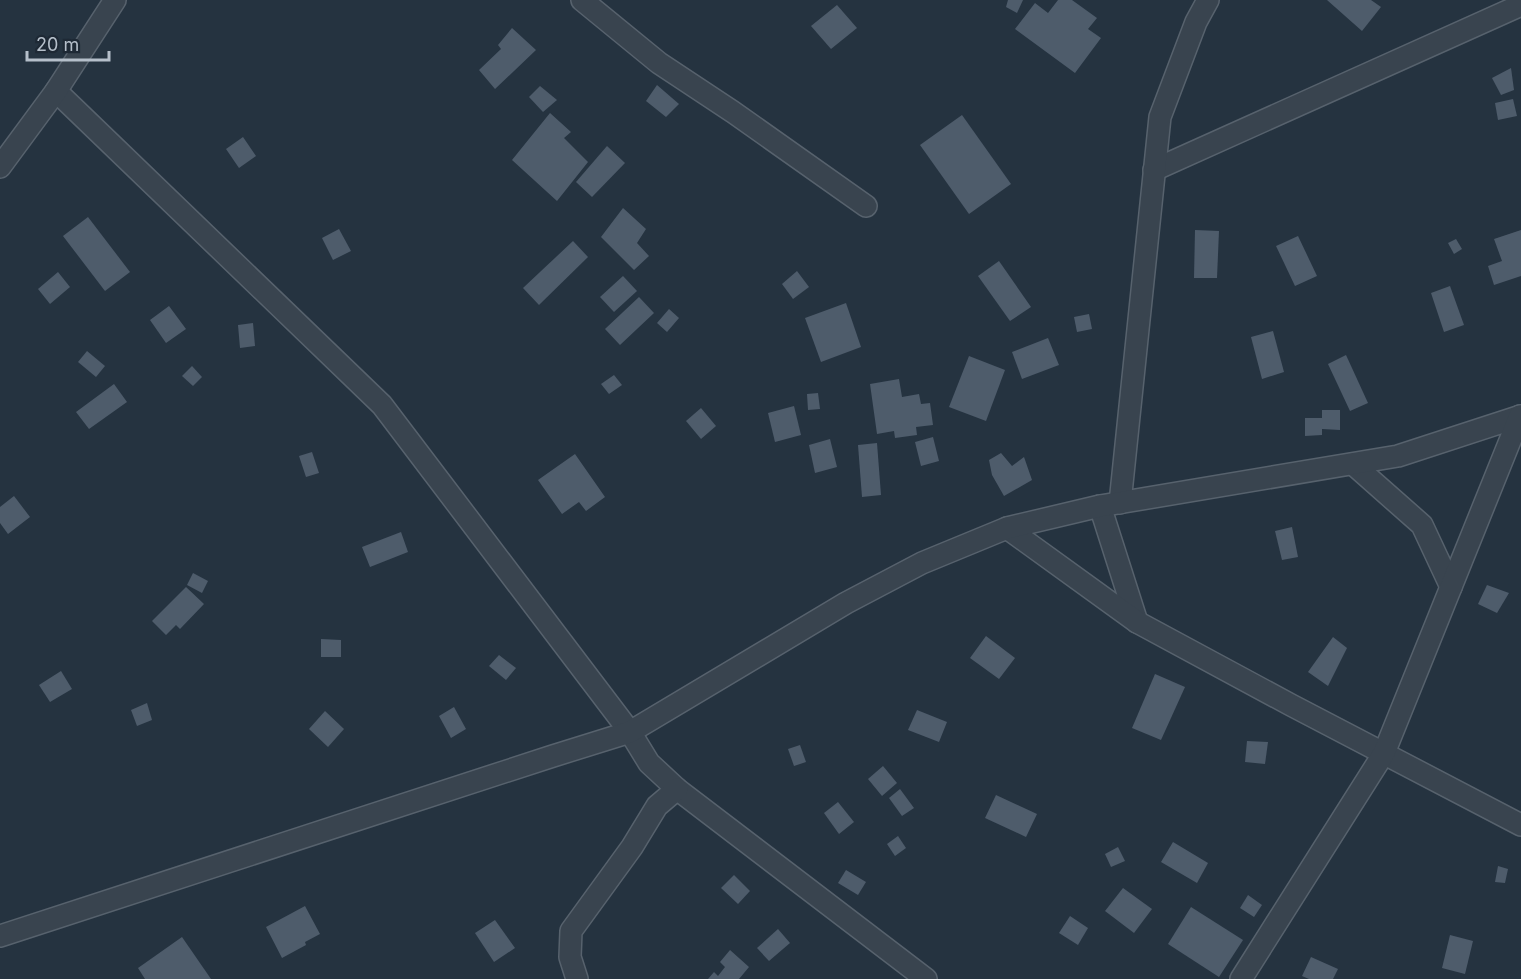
<svg xmlns="http://www.w3.org/2000/svg" width="1521" height="979" font-family="Inter,sans-serif">
<style>
.building{fill:#4e5c6b}
.lines{fill:none;stroke-linecap:round;stroke-linejoin:round}
.street-casing{stroke:#57626d;stroke-width:24}
.street{stroke:#39444f;stroke-width:21}
</style>
<rect width="100%" height="100%" fill="#253340"/>
<g class="building">
<path d="M 1008,0 L 1023,0 L 1017,13 L 1006,7 Z"/>
<path d="M 1058,0 L 1072,0 L 1097,18 L 1088,29 L 1101,38 L 1075,73 L 1015,29 L 1035,3 L 1048,13 Z"/>
<path d="M 1327,0 L 1371,0 L 1381,7 L 1362,31 Z"/>
<path d="M 837,5 L 857,28 L 831,49 L 811,26 Z"/>
<path d="M 512,28 L 536,50 L 495,89 L 479,70 L 501,49 L 498,45 Z"/>
<path d="M 1511,68 L 1514,90 L 1501,95 L 1492,78 Z"/>
<path d="M 657,85 L 679,104 L 666,117 L 646,101 Z"/>
<path d="M 540,86 L 557,100 L 543,112 L 529,97 Z"/>
<path d="M 1513,99 L 1517,116 L 1498,120 L 1495,103 Z"/>
<path d="M 550,113 L 571,132 L 564,138 L 588,162 L 557,201 L 512,160 Z"/>
<path d="M 962,115 L 1011,184 L 969,214 L 920,145 Z"/>
<path d="M 243,137 L 256,156 L 239,168 L 226,149 Z"/>
<path d="M 607,146 L 625,163 L 592,197 L 576,182 Z"/>
<path d="M 623,208 L 646,229 L 637,243 L 649,256 L 634,270 L 601,237 Z"/>
<path d="M 88,217 L 130,272 L 105,291 L 63,236 Z"/>
<path d="M 339,229 L 351,251 L 333,260 L 322,238 Z"/>
<path d="M 1195,230 L 1219,231 L 1217,278 L 1194,278 Z"/>
<path d="M 1521,230 L 1521,276 L 1494,285 L 1488,266 L 1502,261 L 1494,239 Z"/>
<path d="M 1298,236 L 1317,276 L 1295,286 L 1276,246 Z"/>
<path d="M 1456,239 L 1462,249 L 1454,254 L 1448,243 Z"/>
<path d="M 573,241 L 588,257 L 539,305 L 523,288 Z"/>
<path d="M 999,261 L 1031,307 L 1010,321 L 978,276 Z"/>
<path d="M 797,271 L 809,287 L 793,299 L 782,284 Z"/>
<path d="M 58,272 L 70,287 L 50,304 L 38,289 Z"/>
<path d="M 623,276 L 637,291 L 614,312 L 600,297 Z"/>
<path d="M 1450,286 L 1464,325 L 1444,332 L 1431,293 Z"/>
<path d="M 639,297 L 654,313 L 620,345 L 605,329 Z"/>
<path d="M 846,303 L 861,347 L 821,362 L 805,318 Z"/>
<path d="M 169,306 L 186,329 L 166,343 L 150,320 Z"/>
<path d="M 669,309 L 679,318 L 667,332 L 657,323 Z"/>
<path d="M 1089,314 L 1092,329 L 1077,332 L 1074,317 Z"/>
<path d="M 253,323 L 255,346 L 240,348 L 238,325 Z"/>
<path d="M 1273,331 L 1284,372 L 1262,379 L 1251,337 Z"/>
<path d="M 1048,338 L 1059,365 L 1022,379 L 1012,352 Z"/>
<path d="M 87,351 L 105,366 L 96,377 L 78,362 Z"/>
<path d="M 1346,355 L 1368,403 L 1350,411 L 1328,364 Z"/>
<path d="M 969,356 L 1005,370 L 986,421 L 949,407 Z"/>
<path d="M 192,366 L 202,377 L 193,386 L 182,376 Z"/>
<path d="M 614,375 L 622,385 L 609,394 L 601,384 Z"/>
<path d="M 899,379 L 902,397 L 919,394 L 921,404 L 930,403 L 933,425 L 916,427 L 917,435 L 895,438 L 894,431 L 877,434 L 870,384 Z"/>
<path d="M 114,384 L 127,402 L 89,429 L 76,412 Z"/>
<path d="M 818,393 L 820,409 L 808,410 L 807,394 Z"/>
<path d="M 794,406 L 801,435 L 775,442 L 768,413 Z"/>
<path d="M 701,408 L 716,426 L 701,439 L 686,421 Z"/>
<path d="M 1322,410 L 1340,410 L 1340,430 L 1322,429 L 1322,435 L 1305,436 L 1305,418 L 1322,418 Z"/>
<path d="M 933,437 L 939,461 L 921,466 L 915,442 Z"/>
<path d="M 830,439 L 837,467 L 815,473 L 809,445 Z"/>
<path d="M 877,443 L 881,495 L 862,497 L 858,445 Z"/>
<path d="M 312,452 L 319,473 L 306,477 L 299,456 Z"/>
<path d="M 1001,453 L 1012,466 L 1024,457 L 1032,480 L 1004,496 L 992,475 L 989,460 Z"/>
<path d="M 575,454 L 605,497 L 586,511 L 579,502 L 562,514 L 538,480 Z"/>
<path d="M 14,496 L 30,517 L 8,534 L 0,523 L 0,507 Z"/>
<path d="M 1292,527 L 1298,557 L 1282,560 L 1275,531 Z"/>
<path d="M 401,532 L 408,552 L 370,567 L 362,547 Z"/>
<path d="M 193,573 L 208,581 L 202,593 L 187,585 Z"/>
<path d="M 1487,585 L 1509,593 L 1497,613 L 1478,604 Z"/>
<path d="M 186,587 L 204,604 L 180,629 L 176,625 L 166,635 L 152,621 Z"/>
<path d="M 986,636 L 1015,658 L 999,679 L 970,658 Z"/>
<path d="M 1333,637 L 1347,648 L 1328,686 L 1308,672 Z"/>
<path d="M 321,639 L 341,640 L 341,657 L 321,657 Z"/>
<path d="M 499,655 L 516,668 L 506,680 L 489,666 Z"/>
<path d="M 61,671 L 72,689 L 50,702 L 39,685 Z"/>
<path d="M 1155,674 L 1185,687 L 1161,740 L 1132,728 Z"/>
<path d="M 147,703 L 152,720 L 137,726 L 131,710 Z"/>
<path d="M 454,707 L 466,729 L 451,738 L 439,716 Z"/>
<path d="M 917,710 L 947,722 L 939,742 L 908,730 Z"/>
<path d="M 325,711 L 344,729 L 328,747 L 309,729 Z"/>
<path d="M 1247,741 L 1268,742 L 1265,764 L 1245,762 Z"/>
<path d="M 800,745 L 806,762 L 794,766 L 788,749 Z"/>
<path d="M 883,766 L 897,783 L 882,796 L 868,779 Z"/>
<path d="M 900,789 L 914,808 L 902,816 L 889,798 Z"/>
<path d="M 996,795 L 1037,814 L 1026,837 L 985,818 Z"/>
<path d="M 838,802 L 854,822 L 839,834 L 824,813 Z"/>
<path d="M 898,836 L 906,848 L 895,856 L 887,844 Z"/>
<path d="M 1173,842 L 1208,863 L 1197,883 L 1161,862 Z"/>
<path d="M 1118,847 L 1125,861 L 1111,867 L 1105,854 Z"/>
<path d="M 1498,866 L 1508,869 L 1505,883 L 1495,882 Z"/>
<path d="M 846,870 L 866,882 L 858,895 L 838,883 Z"/>
<path d="M 734,875 L 750,891 L 738,904 L 721,888 Z"/>
<path d="M 1123,888 L 1152,909 L 1134,933 L 1105,911 Z"/>
<path d="M 1248,895 L 1262,905 L 1254,917 L 1240,908 Z"/>
<path d="M 305,906 L 320,934 L 305,942 L 306,945 L 282,958 L 266,927 Z"/>
<path d="M 1191,907 L 1243,940 L 1219,977 L 1168,944 Z"/>
<path d="M 1070,916 L 1088,928 L 1078,945 L 1059,933 Z"/>
<path d="M 495,920 L 515,948 L 494,962 L 475,933 Z"/>
<path d="M 778,929 L 790,943 L 769,961 L 757,948 Z"/>
<path d="M 1450,935 L 1473,941 L 1465,974 L 1442,968 Z"/>
<path d="M 182,937 L 211,979 L 145,979 L 138,968 Z"/>
<path d="M 730,950 L 749,967 L 739,979 L 708,979 L 714,972 L 718,976 L 725,967 L 720,962 Z"/>
<path d="M 1311,957 L 1338,969 L 1333,979 L 1309,979 L 1302,976 Z"/>
</g>
<g class="lines">
<g class="street-casing">
<g id="street">
<path d="M 582,0 L 659,63 L 733,112 L 866,206"/>
<path d="M 56,91 L 382,405 L 630,732 L 649,763 L 677,789 L 926,979"/>
<path d="M 0,167 L 56,91 L 115,0"/>
<path d="M 1154,170 L 1521,5"/>
<path d="M 1353,464 L 1422,525 L 1451,587"/>
<path d="M 1120,503 L 1160,117 L 1196,22 L 1208,0"/>
<path d="M 1100,506 L 1137,622"/>
<path d="M 1007,528 L 1137,622 L 1291,705 L 1521,825"/>
<path d="M 0,936 L 553,756 L 630,732 L 846,603 L 922,563 L 1007,528 L 1100,506 L 1398,456 L 1521,416"/>
<path d="M 577,979 L 570,957 L 571,931 L 632,847 L 657,806 L 677,789"/>
<path d="M 1241,979 L 1384,753 L 1520,416"/>
</g>
</g>
<use href="#street" class="street"/>
</g>
<path d="M27 51v9h82v-9" fill="none" stroke="#b5bfca" stroke-width="3"/>
<text x="36" y="51" font-size="18" fill="#b5bfca" stroke="#1e2935" stroke-width="4.5" paint-order="stroke">20 m</text>
</svg>
